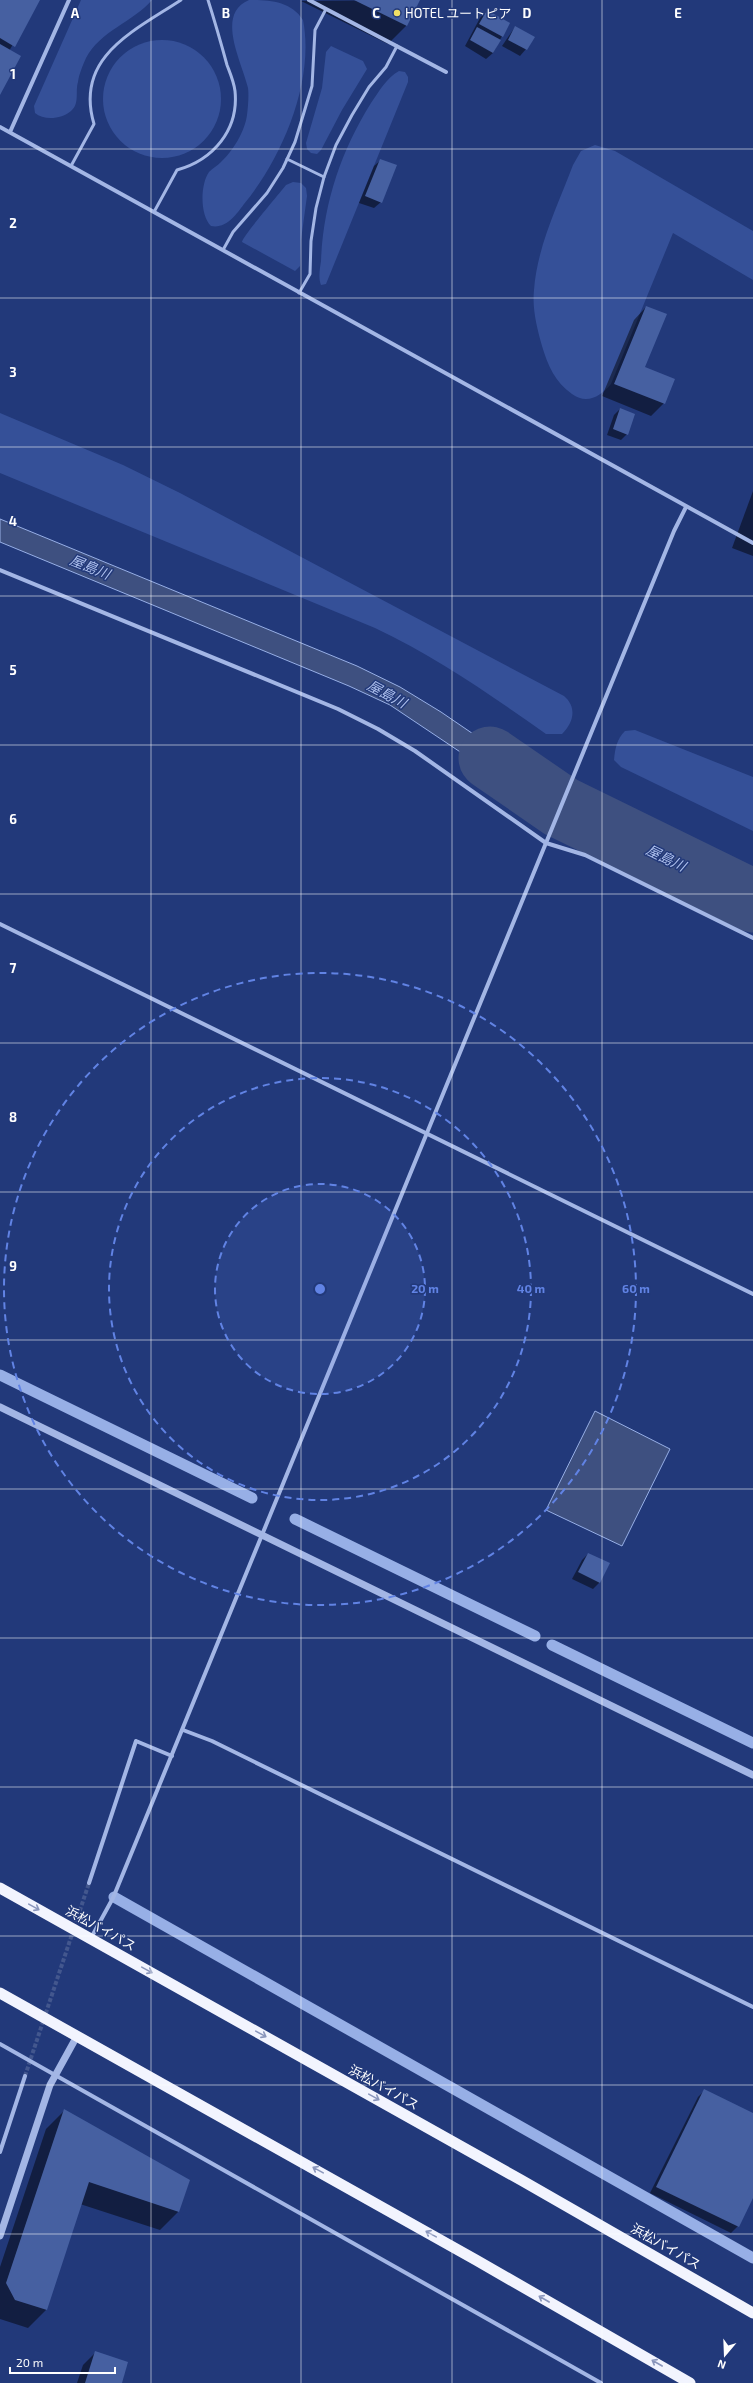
<svg xmlns="http://www.w3.org/2000/svg" width="753" height="2383" font-family="'Exo 2','Noto Sans JP',sans-serif">
<style>
.green{fill:#355098}
.water{fill:#3e5080;stroke:#97afe6}
.pier{fill:#22397a}
.shadow{fill:#0007}
.lines{fill:none;stroke-linecap:round;stroke-linejoin:round}
.stream{stroke:#97afe6;stroke-width:11}
.river{stroke:#3e5080;stroke-width:63}
.building{fill:#4660a1}
.minor-tunnel{stroke:#43578e;stroke-width:4;stroke-dasharray:4 2;stroke-linecap:butt}
.service{stroke:#a3b6e5;stroke-width:3}
.minor{stroke:#a3b6e5;stroke-width:4}
.tertiary{stroke:#a3b6e5;stroke-width:7}
.trunk{stroke:#f2f4fe;stroke-width:11}
.oneway{stroke:#8a96bc}
.grid{fill:none;stroke:#fff;stroke-width:1;stroke-opacity:0.55}
.ring{fill:none;stroke:#6183e4;stroke-width:2;stroke-dasharray:7 5}
.poi-dot{fill:#f1e065;stroke:#22397a;stroke-width:1.5}
.labels{text-anchor:middle;stroke-width:3;stroke-linejoin:round;paint-order:stroke}
.poi-label{font-size:13px;fill:#fff;stroke:#22397a;text-anchor:start}
.street-label{font-size:13px;fill:#fff;stroke:#22397a}
.water-label{font-size:14px;font-style:italic;fill:#aec0ed;stroke:#22397a}
.grid-label{font-size:13px;text-anchor:middle;font-weight:bold;fill:#fff;stroke:#22397a;stroke-width:3;stroke-linejoin:round;paint-order:stroke}
.centre{fill:#6183e4;stroke:#22397a;stroke-width:2}
.ring-label{font-size:12px;text-anchor:middle;font-weight:bold;fill:#6183e4;stroke:#22397a;stroke-width:3;stroke-linejoin:round;paint-order:stroke}
</style>
<rect width="100%" height="100%" fill="#22397a"/>
<g class="green">
<path d="M 81,0 L 152,0 C 133,22 100,31 86,58 C 83,65 79,74 78,82 C 75,91 80,104 71,111 C 62,119 44,121 35,113 L 34,106 Z"/>
<path d="M 249,0 C 269,0 291,1 303,20 C 315,81 282,158 244,204 C 236,215 226,229 211,226 C 200,215 200,185 209,172 C 213,168 217,166 221,162 C 233,151 245,131 247,115 C 248,107 249,95 248,88 C 242,62 215,14 249,0 Z"/>
<circle cx="162" cy="99" r="59"/>
<path d="M 331,46 L 363,61 L 367,69 L 342,110 L 321,150 L 317,154 L 311,153 L 307,149 L 306,143 L 322,88 L 326,52 Z"/>
<path d="M 399,71 L 405,72 L 408,77 L 408,82 L 326,284 L 321,285 C 318,278 320,268 321,261 C 323,204 341,151 371,103 C 378,93 387,77 399,71 Z"/>
<path d="M 595,145 L 615,151 L 753,231 L 753,280 L 673,233 L 611,384 C 601,396 587,405 572,394 C 555,382 548,366 542,346 C 537,328 532,309 534,290 C 537,247 558,205 573,165 L 581,151 Z"/>
<path d="M 293,182 L 301,183 L 306,188 L 307,196 L 301,240 L 300,266 L 295,271 L 242,242 C 243,236 279,194 286,185 Z"/>
<path d="M 0,413 L 123,465 L 180,493 L 564,696 C 577,707 574,722 562,734 L 546,734 C 489,694 438,658 375,628 L 0,473 Z"/>
<path d="M 635,730 L 753,777 L 753,831 L 621,767 L 614,760 C 615,748 617,739 625,731 Z"/>
</g>
<g class="water">
<path d="M 0,519 L 357,666 L 400,687 L 441,712 L 567,798 L 556,816 L 390,705 L 349,686 L 0,542 Z"/>
<path d="M 595,1411 L 670,1449 L 622,1546 L 546,1510 Z"/>
</g>
<path class="pier" d="M 552,786 L 569,798 L 558,817 L 555,818 L 543,810 Z"/>
<g class="shadow">
<path d="M 0,0 L 39,0 L 9,51 L 0,93 Z"/>
<path d="M 418,0 L 406,26 L 388,44 L 301,1 Z"/>
<path d="M 487,11 L 502,36 L 493,53 L 486,59 L 465,46 L 480,18 Z"/>
<path d="M 515,27 L 526,49 L 520,56 L 502,46 Z"/>
<path d="M 381,160 L 381,202 L 374,208 L 359,203 L 374,166 Z"/>
<path d="M 646,307 L 644,367 L 664,403 L 651,416 L 602,396 L 634,320 Z"/>
<path d="M 620,409 L 627,434 L 621,440 L 607,435 L 614,415 Z"/>
<path d="M 753,491 L 753,556 L 732,548 Z"/>
<path d="M 588,1554 L 600,1582 L 593,1589 L 572,1579 L 582,1560 Z"/>
<path d="M 704,2091 L 753,2115 L 753,2195 L 738,2226 L 731,2233 L 650,2193 L 698,2097 Z"/>
<path d="M 64,2111 L 189,2181 L 178,2212 L 160,2230 L 80,2204 L 46,2310 L 28,2328 L 0,2319 L 0,2267 L 46,2129 Z"/>
<path d="M 96,2352 L 120,2383 L 77,2383 L 83,2365 Z"/>
</g>
<g class="lines">
<g class="stream">
<path d="M 0,1375 L 252,1498"/>
<path d="M 295,1519 L 535,1636"/>
<path d="M 552,1645 L 753,1743"/>
<path d="M 114,1897 L 753,2258"/>
</g>
<path class="river" d="M 490,758 L 561,807 L 753,901"/>
</g>
<g class="building">
<path d="M 0,0 L 40,0 L 15,47 L 0,38 Z"/>
<path d="M 354,0 L 420,0 L 407,26 Z"/>
<path d="M 487,10 L 510,23 L 503,37 L 479,24 Z"/>
<path d="M 515,26 L 535,37 L 527,50 L 508,40 Z"/>
<path d="M 477,27 L 501,40 L 493,53 L 470,40 Z"/>
<path d="M 0,44 L 21,56 L 0,95 Z"/>
<path d="M 380,159 L 397,165 L 382,203 L 365,196 Z"/>
<path d="M 646,306 L 667,314 L 645,367 L 675,379 L 665,404 L 614,384 Z"/>
<path d="M 620,408 L 635,414 L 628,435 L 613,429 Z"/>
<path d="M 588,1553 L 610,1563 L 600,1583 L 578,1572 Z"/>
<path d="M 704,2089 L 753,2113 L 753,2198 L 739,2227 L 656,2187 Z"/>
<path d="M 64,2109 L 190,2180 L 179,2212 L 89,2182 L 47,2310 L 15,2300 L 6,2283 Z"/>
<path d="M 95,2351 L 128,2362 L 122,2383 L 85,2383 Z"/>
</g>
<g class="lines">
<path class="minor-tunnel" d="M 25,2076 L 89,1883"/>
<g class="service">
<path d="M 287,159 L 324,177"/>
<path d="M 71,166 L 94,124 C 74,57 134,31 181,0"/>
<path d="M 154,212 L 177,170 C 213,160 239,130 235,91 C 234,82 230,73 227,65 C 221,43 215,22 208,0"/>
<path d="M 223,250 L 233,232 L 267,193 L 283,168 L 295,142 L 312,86 L 315,30 L 326,9"/>
<path d="M 299,293 L 310,274 L 311,241 L 316,208 L 324,177 L 336,145 L 352,115 L 369,87 L 386,67 L 397,46"/>
</g>
<g class="minor">
<path d="M 309,0 L 446,72"/>
<path d="M 0,127 L 753,543"/>
<path d="M 10,132 L 69,0"/>
<path d="M 0,570 L 338,709 L 378,729 L 415,751 L 546,843 L 585,855 L 753,938"/>
<path d="M 0,924 L 753,1294"/>
<path d="M 183,1730 L 212,1741 L 753,2007"/>
<path d="M 89,1883 L 136,1741 L 172,1756"/>
<path d="M 91,1938 L 113,1898 L 674,531 L 686,507"/>
<path d="M 0,2044 L 601,2383"/>
<path d="M 0,2152 L 25,2076"/>
</g>
<g class="tertiary">
<path d="M 0,1407 L 753,1775"/>
<path d="M 0,2236 L 50,2085 L 77,2036"/>
</g>
<g class="trunk">
<path d="M 0,1888 L 521,2180 L 753,2313"/>
<path d="M 0,1993 L 476,2260 L 690,2383"/>
</g>
</g>
<defs><path id="oneway-shaft" d="M-6 0H5M1.5-3L5.5 0L1.5 3" fill="none" stroke-width="1.6" stroke-linecap="round" stroke-linejoin="round"/></defs>
<g class="oneway">
<use href="#oneway-shaft" transform="translate(34 1907) rotate(29)"/>
<use href="#oneway-shaft" transform="translate(147 1970) rotate(29)"/>
<use href="#oneway-shaft" transform="translate(261 2034) rotate(29)"/>
<use href="#oneway-shaft" transform="translate(374 2097) rotate(29)"/>
<use href="#oneway-shaft" transform="translate(318 2170) rotate(-151)"/>
<use href="#oneway-shaft" transform="translate(431 2234) rotate(-151)"/>
<use href="#oneway-shaft" transform="translate(544 2299) rotate(-150)"/>
<use href="#oneway-shaft" transform="translate(657 2363) rotate(-150)"/>
</g>
<path class="grid" d="M 151,0 L 151,2383M 301,0 L 301,2383M 452,0 L 452,2383M 602,0 L 602,2383M 0,149 L 753,149M 0,298 L 753,298M 0,447 L 753,447M 0,596 L 753,596M 0,745 L 753,745M 0,894 L 753,894M 0,1043 L 753,1043M 0,1192 L 753,1192M 0,1340 L 753,1340M 0,1489 L 753,1489M 0,1638 L 753,1638M 0,1787 L 753,1787M 0,1936 L 753,1936M 0,2085 L 753,2085M 0,2234 L 753,2234"/>
<circle cx="320" cy="1289" r="105" fill="#6183e4" fill-opacity=".12"/>
<g class="ring">
<circle cx="320" cy="1289" r="105"/>
<circle cx="320" cy="1289" r="211"/>
<circle cx="320" cy="1289" r="316"/>
</g>
<circle class="poi-dot" cx="397" cy="13" r="4"/>
<g class="labels">
<g class="poi-label">
<text x="405" y="18">HOTEL ユートピア</text>
</g>
<g class="street-label">
<text transform="translate(101 1928) rotate(29)" y="5">浜松バイパス</text>
<text transform="translate(384 2087) rotate(29)" y="5">浜松バイパス</text>
<text transform="translate(666 2246) rotate(30)" y="5">浜松バイパス</text>
</g>
<g class="water-label">
<text transform="translate(90 567) rotate(22)" y="5">屋島川</text>
<text transform="translate(387 694) rotate(28)" y="5">屋島川</text>
<text transform="translate(666 858) rotate(26)" y="5">屋島川</text>
</g>
</g>
<g class="grid-label">
<text x="75" y="18">A</text>
<text x="226" y="18">B</text>
<text x="376" y="18">C</text>
<text x="527" y="18">D</text>
<text x="678" y="18">E</text>
<text x="13" y="79">1</text>
<text x="13" y="228">2</text>
<text x="13" y="377">3</text>
<text x="13" y="526">4</text>
<text x="13" y="675">5</text>
<text x="13" y="824">6</text>
<text x="13" y="973">7</text>
<text x="13" y="1122">8</text>
<text x="13" y="1271">9</text>
</g>
<circle cx="320" cy="1289" r="6" class="centre"/>
<g class="ring-label">
<text x="425" y="1293">20 m</text>
<text x="531" y="1293">40 m</text>
<text x="636" y="1293">60 m</text>
</g>
<g transform="translate(725 2355) rotate(199)" stroke="#22397a" stroke-width="3" paint-order="stroke">
<path d="M0-3L7 15L0 10L-7 15Z" fill="#ffffff"/>
<text y="-6" font-size="11" font-weight="bold" text-anchor="middle" fill="#ffffff">N</text>
</g>
<path d="M10 2367v6h105v-6" fill="none" stroke="#ffffff" stroke-width="2"/>
<text x="16" y="2367" font-size="12" fill="#ffffff" stroke="#22397a" stroke-width="3" paint-order="stroke">20 m</text>
</svg>
